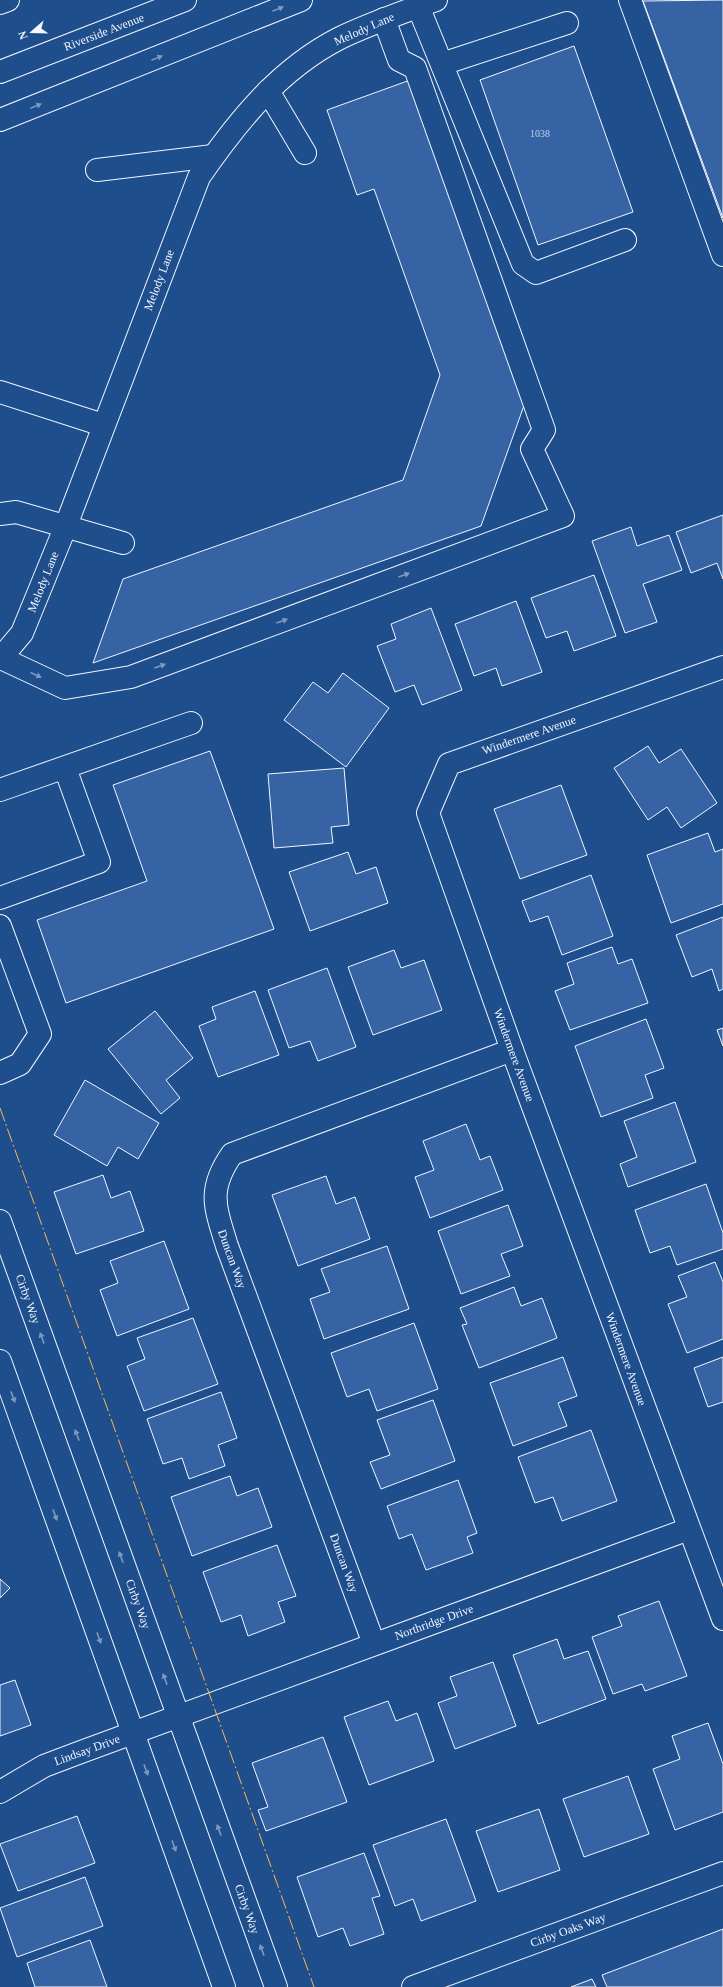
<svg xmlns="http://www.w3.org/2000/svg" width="723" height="1987" font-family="Georgia,serif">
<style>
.building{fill:#3563a3;stroke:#f2f6ff}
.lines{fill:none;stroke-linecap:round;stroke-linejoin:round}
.minor-casing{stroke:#f2f6ff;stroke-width:24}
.major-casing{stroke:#f2f6ff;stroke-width:24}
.highway-casing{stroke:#f2f6ff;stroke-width:24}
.minor{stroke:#1f4e8c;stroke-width:22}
.major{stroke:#1f4e8c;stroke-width:22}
.highway{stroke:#1f4e8c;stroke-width:22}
.power{stroke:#ffb74d;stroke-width:1;stroke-dasharray:14 3 2 3;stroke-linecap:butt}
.oneway{fill:#7e9ac0}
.labels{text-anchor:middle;stroke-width:3;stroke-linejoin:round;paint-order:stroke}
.number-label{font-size:10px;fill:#c3d1e8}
.street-label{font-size:12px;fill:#f2f6ff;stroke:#1f4e8c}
</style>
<rect width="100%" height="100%" fill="#1f4e8c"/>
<g class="building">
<path d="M 723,0 L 723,218 L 643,1 Z"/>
<path d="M 574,46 L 633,212 L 538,245 L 480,80 Z"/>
<path d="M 413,79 L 527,397 L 481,526 L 93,663 L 123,579 L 403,480 L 440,375 L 374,189 L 357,195 L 327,110 Z"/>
<path d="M 723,515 L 723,579 L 717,563 L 691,573 L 676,532 Z"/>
<path d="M 631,527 L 637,546 L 669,535 L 682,570 L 643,584 L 657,622 L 625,633 L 592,541 Z"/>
<path d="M 594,575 L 616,636 L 574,651 L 567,631 L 546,638 L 531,598 Z"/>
<path d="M 516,601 L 542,672 L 502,686 L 496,668 L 474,676 L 455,624 Z"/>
<path d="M 431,608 L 462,690 L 422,705 L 414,685 L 395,692 L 377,646 L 396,639 L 391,624 Z"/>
<path d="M 343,673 L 389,708 L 346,767 L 284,720 L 313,682 L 328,693 Z"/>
<path d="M 648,746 L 659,763 L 681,749 L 717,803 L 681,828 L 667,807 L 648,820 L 614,768 Z"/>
<path d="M 210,751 L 274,929 L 66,1003 L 37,920 L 147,881 L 113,785 Z"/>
<path d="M 344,768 L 349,825 L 331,827 L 333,843 L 274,848 L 268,774 Z"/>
<path d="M 561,785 L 587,855 L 520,879 L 494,809 Z"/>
<path d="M 708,833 L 715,852 L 723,849 L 723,904 L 671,923 L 647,855 Z"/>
<path d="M 348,852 L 356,874 L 376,867 L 388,903 L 310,931 L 289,872 Z"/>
<path d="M 591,875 L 613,936 L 562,955 L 548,916 L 530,922 L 522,901 Z"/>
<path d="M 723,917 L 723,989 L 719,991 L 712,969 L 692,977 L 676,935 Z"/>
<path d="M 612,947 L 618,964 L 632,959 L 648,1003 L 570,1030 L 555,991 L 574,984 L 567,963 Z"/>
<path d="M 394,950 L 401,968 L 424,960 L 442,1010 L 373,1035 L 348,967 Z"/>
<path d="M 327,968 L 356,1047 L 318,1061 L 310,1041 L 289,1048 L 268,990 Z"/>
<path d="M 255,991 L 279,1055 L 218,1077 L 199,1026 L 216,1019 L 212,1007 Z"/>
<path d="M 155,1011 L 193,1058 L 166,1080 L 180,1098 L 161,1114 L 108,1049 Z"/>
<path d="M 646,1019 L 664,1068 L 645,1075 L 653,1098 L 601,1117 L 575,1046 Z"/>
<path d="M 723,1028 L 723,1046 L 717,1030 Z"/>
<path d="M 85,1080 L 159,1123 L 138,1159 L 118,1147 L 107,1166 L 54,1135 Z"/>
<path d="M 675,1102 L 696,1162 L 628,1187 L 620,1164 L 637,1157 L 624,1121 Z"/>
<path d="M 466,1124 L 480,1160 L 490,1156 L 503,1190 L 430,1218 L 415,1177 L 434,1170 L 423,1141 Z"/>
<path d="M 103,1175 L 111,1198 L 130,1191 L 144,1231 L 76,1254 L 54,1192 Z"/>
<path d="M 326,1176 L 336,1204 L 355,1197 L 370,1239 L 298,1266 L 272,1195 Z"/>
<path d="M 706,1184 L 723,1233 L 723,1249 L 677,1265 L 670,1246 L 650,1253 L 635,1210 Z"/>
<path d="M 508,1205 L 523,1246 L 501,1254 L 510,1276 L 461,1294 L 438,1231 Z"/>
<path d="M 164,1241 L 189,1309 L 117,1336 L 100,1290 L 118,1283 L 110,1261 Z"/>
<path d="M 387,1246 L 409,1309 L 324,1339 L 310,1299 L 330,1292 L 321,1269 Z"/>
<path d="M 715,1262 L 723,1282 L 723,1339 L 687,1353 L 668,1304 L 687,1297 L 678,1276 Z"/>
<path d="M 514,1287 L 521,1306 L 542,1298 L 557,1338 L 479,1368 L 462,1325 L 467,1324 L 460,1308 Z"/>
<path d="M 193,1318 L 218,1384 L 144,1411 L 127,1366 L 145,1359 L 137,1338 Z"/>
<path d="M 414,1323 L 438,1389 L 377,1411 L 369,1389 L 347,1397 L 331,1353 Z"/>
<path d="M 563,1357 L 577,1396 L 558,1403 L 567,1426 L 513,1446 L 490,1383 Z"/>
<path d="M 723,1357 L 723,1402 L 708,1407 L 694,1368 Z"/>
<path d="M 221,1392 L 237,1438 L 218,1445 L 225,1466 L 189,1479 L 182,1458 L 163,1464 L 147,1419 Z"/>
<path d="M 433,1400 L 455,1461 L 381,1489 L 370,1462 L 390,1455 L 377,1420 Z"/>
<path d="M 591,1430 L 617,1501 L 562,1521 L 553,1497 L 535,1503 L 518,1457 Z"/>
<path d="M 230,1476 L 237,1496 L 258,1488 L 272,1527 L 192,1556 L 171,1497 Z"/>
<path d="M 458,1480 L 477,1533 L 467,1537 L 473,1553 L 426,1570 L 412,1534 L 399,1539 L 387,1506 Z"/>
<path d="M 277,1545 L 296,1596 L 278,1602 L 285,1622 L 248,1636 L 241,1615 L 221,1622 L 203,1572 Z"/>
<path d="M 0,1579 L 10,1588 L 0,1598 Z"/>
<path d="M 659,1601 L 687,1676 L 645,1691 L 642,1684 L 613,1694 L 592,1637 L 622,1626 L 618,1616 Z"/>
<path d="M 557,1639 L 564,1659 L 588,1651 L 606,1699 L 538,1724 L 513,1655 Z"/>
<path d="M 493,1662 L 516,1726 L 455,1749 L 438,1703 L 457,1696 L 450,1677 Z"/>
<path d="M 15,1680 L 31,1725 L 0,1736 L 0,1685 Z"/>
<path d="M 388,1701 L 396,1721 L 417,1713 L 434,1761 L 369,1785 L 344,1717 Z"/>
<path d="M 708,1723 L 723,1764 L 723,1812 L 675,1830 L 653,1769 L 680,1759 L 672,1736 Z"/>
<path d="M 323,1737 L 347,1802 L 266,1831 L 258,1810 L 268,1807 L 252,1763 Z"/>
<path d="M 628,1776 L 649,1834 L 584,1857 L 563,1799 Z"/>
<path d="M 539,1809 L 560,1870 L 498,1892 L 476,1831 Z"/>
<path d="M 77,1816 L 95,1863 L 18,1891 L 0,1844 Z"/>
<path d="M 446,1819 L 476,1901 L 421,1921 L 413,1899 L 395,1906 L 373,1845 Z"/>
<path d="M 364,1853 L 380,1896 L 372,1898 L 384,1934 L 350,1946 L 343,1928 L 318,1937 L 297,1877 Z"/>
<path d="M 85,1877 L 103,1926 L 17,1957 L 0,1908 Z"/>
<path d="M 723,1929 L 723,1987 L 607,1987 L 602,1975 Z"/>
<path d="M 90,1940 L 107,1987 L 35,1987 L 27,1963 Z"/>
<path d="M 592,1979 L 596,1987 L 571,1987 Z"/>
</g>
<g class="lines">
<g class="minor-casing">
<g id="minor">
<path d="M 630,0 L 723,255"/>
<path d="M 418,6 L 523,264 L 536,273 L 625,240"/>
<path d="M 442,64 L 567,23"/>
<path d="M 268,91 L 305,153"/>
<path d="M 97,170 L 213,156"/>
<path d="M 0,392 L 103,425"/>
<path d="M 0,514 L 16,512 L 123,543"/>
<path d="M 1,658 L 65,688 L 131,677 L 563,516 L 532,449 L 544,430 L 415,68 L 399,60 L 384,19"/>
<path d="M 0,659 L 22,633 L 65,528 L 199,177 C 237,122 279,69 340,38 C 371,23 404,12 436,0"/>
<path d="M 723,667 L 449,764 L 428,813 L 512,1050 L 723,1619"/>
<path d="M 0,790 L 191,723"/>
<path d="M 0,898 L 99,862 L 65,768"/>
<path d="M 0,926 L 40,1034 L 20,1064 L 0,1073"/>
<path d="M 374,1644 L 227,1246 C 215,1207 207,1190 232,1154 L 512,1050"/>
<path d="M 0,1792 L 44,1766 L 81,1752 L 689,1529"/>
<path d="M 413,1987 L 723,1873"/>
</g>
</g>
<g class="major-casing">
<g id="major">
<path d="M 0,3 L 8,0"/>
<path d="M 0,72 L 185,0"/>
<path d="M 0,1221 L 276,1987"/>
<path d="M 0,1361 L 224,1987"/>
</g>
</g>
<g class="highway-casing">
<path id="highway" d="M 0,120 L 301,0"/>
</g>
<use href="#minor" class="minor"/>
<use href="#major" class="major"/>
<use href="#highway" class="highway"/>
<path class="power" d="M 0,1108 L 314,1987"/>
</g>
<defs><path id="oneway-solid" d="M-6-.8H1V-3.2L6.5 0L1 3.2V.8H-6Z"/></defs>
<g class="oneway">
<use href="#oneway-solid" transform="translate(278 9) rotate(-22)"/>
<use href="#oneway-solid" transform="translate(157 58) rotate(-22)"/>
<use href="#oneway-solid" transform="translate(36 106) rotate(-22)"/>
<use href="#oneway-solid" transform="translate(404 575) rotate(-20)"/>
<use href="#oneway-solid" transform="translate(282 621) rotate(-20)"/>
<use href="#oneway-solid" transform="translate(160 666) rotate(-20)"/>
<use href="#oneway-solid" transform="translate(36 675) rotate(25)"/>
<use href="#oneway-solid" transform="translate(42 1338) rotate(-110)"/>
<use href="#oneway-solid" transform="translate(13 1397) rotate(70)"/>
<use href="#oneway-solid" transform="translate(77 1435) rotate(-110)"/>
<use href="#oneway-solid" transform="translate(55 1515) rotate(70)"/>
<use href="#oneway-solid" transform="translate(121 1557) rotate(-110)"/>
<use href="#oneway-solid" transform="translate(99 1638) rotate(70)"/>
<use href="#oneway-solid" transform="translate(165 1679) rotate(-110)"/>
<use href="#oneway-solid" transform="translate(146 1770) rotate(70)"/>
<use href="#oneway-solid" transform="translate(219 1830) rotate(-110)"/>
<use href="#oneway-solid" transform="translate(174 1846) rotate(70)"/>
<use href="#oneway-solid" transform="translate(262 1950) rotate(-110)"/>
</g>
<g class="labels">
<g class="number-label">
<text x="540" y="137">1038</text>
</g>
<g class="street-label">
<text transform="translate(364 29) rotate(-24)" y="4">Melody Lane</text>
<text transform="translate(104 32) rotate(-21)" y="4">Riverside Avenue</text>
<text transform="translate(159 280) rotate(-69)" y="4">Melody Lane</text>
<text transform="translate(43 582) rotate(-68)" y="4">Melody Lane</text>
<text transform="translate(529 735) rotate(-19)" y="4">Windermere Avenue</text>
<text transform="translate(514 1055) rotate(70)" y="4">Windermere Avenue</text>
<text transform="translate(232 1259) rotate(70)" y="4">Duncan Way</text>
<text transform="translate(28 1299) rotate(70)" y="4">Cirby Way</text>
<text transform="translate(626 1359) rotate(70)" y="4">Windermere Avenue</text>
<text transform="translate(344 1563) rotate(70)" y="4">Duncan Way</text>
<text transform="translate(138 1604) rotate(70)" y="4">Cirby Way</text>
<text transform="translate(434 1622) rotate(-20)" y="4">Northridge Drive</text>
<text transform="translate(87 1750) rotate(-20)" y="4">Lindsay Drive</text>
<text transform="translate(247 1909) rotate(70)" y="4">Cirby Way</text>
<text transform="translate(568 1930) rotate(-20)" y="4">Cirby Oaks Way</text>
</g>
</g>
<g transform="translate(32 32) rotate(250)" stroke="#1f4e8c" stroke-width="3" paint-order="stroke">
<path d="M0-3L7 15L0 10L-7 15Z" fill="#f2f6ff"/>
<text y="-6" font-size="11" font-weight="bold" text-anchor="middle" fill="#f2f6ff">N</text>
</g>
</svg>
